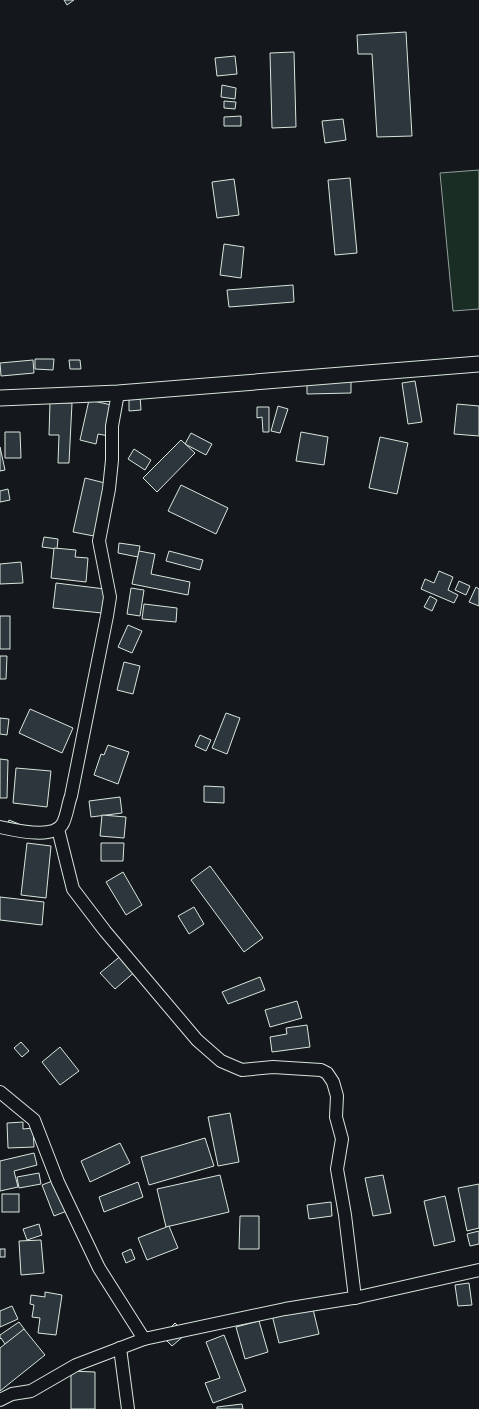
<svg xmlns="http://www.w3.org/2000/svg" width="479" height="1409" font-family="Helvetica,sans-serif">
<style>
.green{fill:#1a2d24;stroke:#939e99}
.building{fill:#2c363c;stroke:#d8e6dc}
.lines{fill:none;stroke-linecap:round;stroke-linejoin:round}
.minor-casing{stroke:#d8e6dc;stroke-width:14}
.tertiary-casing{stroke:#d8e6dc;stroke-width:17}
.minor{stroke:#14181c;stroke-width:12}
.tertiary{stroke:#14181c;stroke-width:15}
</style>
<rect width="100%" height="100%" fill="#14181c"/>
<path class="green" d="M 479,170 L 479,309 L 453,311 L 440,173 Z"/>
<g class="building">
<path d="M 64,0 L 74,0 L 67,5 Z"/>
<path d="M 406,32 L 412,136 L 377,137 L 372,54 L 358,54 L 357,35 Z"/>
<path d="M 294,52 L 296,127 L 272,128 L 270,53 Z"/>
<path d="M 235,56 L 237,74 L 217,76 L 215,58 Z"/>
<path d="M 222,85 L 236,88 L 235,99 L 221,97 Z"/>
<path d="M 224,101 L 236,102 L 235,109 L 224,108 Z"/>
<path d="M 241,116 L 241,126 L 224,126 L 224,117 Z"/>
<path d="M 343,119 L 346,140 L 325,143 L 322,121 Z"/>
<path d="M 350,178 L 357,253 L 335,255 L 328,180 Z"/>
<path d="M 234,179 L 239,215 L 217,218 L 212,182 Z"/>
<path d="M 224,244 L 244,247 L 241,278 L 220,275 Z"/>
<path d="M 293,285 L 294,302 L 229,307 L 227,290 Z"/>
<path d="M 35,359 L 54,359 L 53,370 L 35,369 Z"/>
<path d="M 33,360 L 34,373 L 1,376 L 0,363 Z"/>
<path d="M 69,360 L 80,360 L 81,369 L 70,369 Z"/>
<path d="M 351,377 L 351,393 L 307,394 L 307,378 Z"/>
<path d="M 415,381 L 422,422 L 408,424 L 402,383 Z"/>
<path d="M 140,396 L 141,410 L 129,411 L 129,397 Z"/>
<path d="M 89,400 L 116,406 L 109,436 L 98,434 L 96,444 L 80,440 Z"/>
<path d="M 50,402 L 72,403 L 69,463 L 58,463 L 59,435 L 49,435 Z"/>
<path d="M 457,404 L 479,406 L 479,436 L 454,434 Z"/>
<path d="M 278,406 L 288,409 L 280,433 L 271,431 Z"/>
<path d="M 257,407 L 269,407 L 269,432 L 263,432 L 262,417 L 257,418 Z"/>
<path d="M 5,432 L 20,432 L 21,458 L 5,458 Z"/>
<path d="M 301,432 L 328,437 L 324,465 L 296,461 Z"/>
<path d="M 191,433 L 212,444 L 206,455 L 185,444 Z"/>
<path d="M 380,437 L 408,443 L 397,494 L 369,488 Z"/>
<path d="M 181,440 L 195,453 L 157,492 L 143,478 Z"/>
<path d="M 0,447 L 5,470 L 0,471 Z"/>
<path d="M 134,449 L 151,460 L 145,470 L 128,459 Z"/>
<path d="M 85,478 L 105,483 L 94,536 L 73,532 Z"/>
<path d="M 181,485 L 228,508 L 216,534 L 168,511 Z"/>
<path d="M 8,489 L 10,500 L 0,502 L 0,491 Z"/>
<path d="M 44,537 L 58,539 L 57,549 L 42,547 Z"/>
<path d="M 119,543 L 140,546 L 138,557 L 118,553 Z"/>
<path d="M 54,548 L 76,550 L 75,557 L 88,558 L 86,582 L 51,578 Z"/>
<path d="M 139,551 L 155,554 L 151,574 L 190,582 L 188,595 L 132,584 Z"/>
<path d="M 169,551 L 203,560 L 200,570 L 166,561 Z"/>
<path d="M 21,562 L 23,583 L 0,584 L 0,564 Z"/>
<path d="M 439,571 L 453,577 L 448,590 L 458,595 L 454,603 L 421,589 L 425,579 L 434,583 Z"/>
<path d="M 459,581 L 470,586 L 466,595 L 455,590 Z"/>
<path d="M 56,583 L 105,589 L 102,613 L 53,608 Z"/>
<path d="M 476,587 L 479,589 L 479,606 L 469,602 Z"/>
<path d="M 131,588 L 144,590 L 140,616 L 127,614 Z"/>
<path d="M 430,596 L 437,600 L 432,611 L 424,607 Z"/>
<path d="M 144,604 L 177,608 L 176,622 L 142,619 Z"/>
<rect x="0" y="616" width="10" height="33"/>
<path d="M 128,625 L 142,631 L 132,653 L 118,647 Z"/>
<path d="M 0,656 L 7,656 L 6,679 L 0,679 Z"/>
<path d="M 124,662 L 140,666 L 133,694 L 117,690 Z"/>
<path d="M 30,709 L 73,728 L 62,753 L 19,733 Z"/>
<path d="M 226,713 L 240,718 L 227,754 L 212,748 Z"/>
<path d="M 0,718 L 9,719 L 7,735 L 0,734 Z"/>
<path d="M 200,735 L 211,740 L 206,751 L 195,746 Z"/>
<path d="M 108,745 L 129,752 L 118,784 L 94,775 L 101,754 L 104,755 Z"/>
<path d="M 0,759 L 8,760 L 7,798 L 0,798 Z"/>
<path d="M 16,768 L 51,771 L 47,807 L 13,803 Z"/>
<path d="M 204,786 L 224,787 L 224,803 L 204,802 Z"/>
<path d="M 120,797 L 122,813 L 91,817 L 89,801 Z"/>
<path d="M 102,815 L 126,817 L 124,838 L 100,836 Z"/>
<path d="M 9,820 L 19,824 L 17,831 L 6,827 Z"/>
<path d="M 27,843 L 51,846 L 46,898 L 21,895 Z"/>
<path d="M 101,843 L 124,843 L 123,861 L 101,861 Z"/>
<path d="M 210,866 L 263,938 L 244,952 L 191,880 Z"/>
<path d="M 123,872 L 142,905 L 126,915 L 106,882 Z"/>
<path d="M 0,897 L 44,902 L 42,925 L 0,920 Z"/>
<path d="M 194,907 L 204,924 L 189,934 L 178,916 Z"/>
<path d="M 123,954 L 137,970 L 115,989 L 100,973 Z"/>
<path d="M 260,977 L 265,990 L 228,1004 L 222,992 Z"/>
<path d="M 297,1001 L 302,1018 L 270,1027 L 265,1010 Z"/>
<path d="M 307,1025 L 310,1047 L 272,1052 L 270,1037 L 287,1034 L 286,1028 Z"/>
<path d="M 21,1042 L 29,1051 L 22,1057 L 14,1048 Z"/>
<path d="M 60,1047 L 79,1071 L 60,1085 L 42,1062 Z"/>
<path d="M 230,1113 L 239,1162 L 218,1166 L 208,1117 Z"/>
<path d="M 23,1122 L 23,1129 L 33,1128 L 34,1147 L 8,1148 L 7,1123 Z"/>
<path d="M 205,1138 L 214,1166 L 149,1185 L 141,1157 Z"/>
<path d="M 120,1143 L 130,1163 L 90,1182 L 81,1161 Z"/>
<path d="M 34,1153 L 37,1165 L 14,1171 L 18,1187 L 0,1191 L 0,1161 Z"/>
<path d="M 39,1173 L 41,1184 L 19,1188 L 17,1177 Z"/>
<path d="M 220,1175 L 229,1212 L 166,1227 L 157,1189 Z"/>
<path d="M 383,1175 L 391,1213 L 373,1216 L 365,1178 Z"/>
<path d="M 60,1178 L 72,1209 L 54,1216 L 42,1185 Z"/>
<path d="M 138,1182 L 143,1197 L 104,1212 L 99,1197 Z"/>
<path d="M 479,1184 L 479,1228 L 467,1231 L 458,1188 Z"/>
<rect x="2" y="1194" width="17" height="18"/>
<path d="M 445,1196 L 455,1241 L 434,1246 L 424,1201 Z"/>
<path d="M 331,1202 L 332,1216 L 309,1219 L 307,1205 Z"/>
<path d="M 240,1216 L 259,1216 L 259,1249 L 239,1249 Z"/>
<path d="M 39,1224 L 42,1235 L 27,1240 L 23,1229 Z"/>
<path d="M 169,1226 L 178,1248 L 147,1260 L 138,1238 Z"/>
<path d="M 479,1231 L 479,1244 L 470,1246 L 467,1234 Z"/>
<path d="M 41,1240 L 44,1273 L 21,1275 L 19,1241 Z"/>
<rect x="0" y="1249" width="5" height="8"/>
<path d="M 131,1249 L 135,1259 L 126,1263 L 122,1253 Z"/>
<path d="M 469,1283 L 472,1305 L 458,1306 L 455,1285 Z"/>
<path d="M 45,1292 L 62,1295 L 56,1335 L 38,1333 L 40,1318 L 32,1317 L 34,1305 L 30,1304 L 31,1295 L 45,1297 Z"/>
<path d="M 312,1305 L 319,1334 L 279,1343 L 272,1315 Z"/>
<path d="M 12,1306 L 18,1319 L 0,1327 L 0,1311 Z"/>
<path d="M 259,1321 L 268,1352 L 245,1359 L 236,1327 Z"/>
<path d="M 19,1322 L 25,1330 L 5,1344 L 1,1338 L 0,1339 L 0,1335 Z"/>
<path d="M 175,1323 L 186,1334 L 172,1346 L 162,1336 Z"/>
<path d="M 24,1329 L 45,1355 L 0,1391 L 0,1348 Z"/>
<path d="M 224,1335 L 246,1391 L 213,1403 L 205,1383 L 220,1378 L 206,1342 Z"/>
<path d="M 71,1371 L 95,1372 L 95,1409 L 71,1409 Z"/>
<path d="M 242,1404 L 243,1409 L 217,1409 L 217,1407 Z"/>
</g>
<g class="lines">
<g class="minor-casing">
<g id="minor">
<path d="M 0,827 C 14,830 55,840 63,823 C 67,815 68,804 71,796 L 107,616 L 110,597 L 99,541 L 109,489 L 112,460 L 112,426 L 118,393"/>
<path d="M 58,829 L 73,889 L 105,931 L 197,1040 L 221,1061 L 242,1070 L 273,1067 L 321,1070 L 327,1073 L 333,1082 L 337,1096 L 336,1117 L 342,1139 L 337,1169 L 345,1215 L 355,1298"/>
<path d="M 0,1092 L 34,1120 L 58,1182 L 99,1268 L 144,1339"/>
<path d="M 120,1348 L 128,1409"/>
<path d="M 0,1400 L 12,1394 L 31,1391 L 76,1365 L 144,1339 L 285,1309 L 359,1297 L 479,1270"/>
</g>
</g>
<g class="tertiary-casing">
<path id="tertiary" d="M 0,398 L 118,393 L 479,364"/>
</g>
<use href="#minor" class="minor"/>
<use href="#tertiary" class="tertiary"/>
</g>
</svg>
